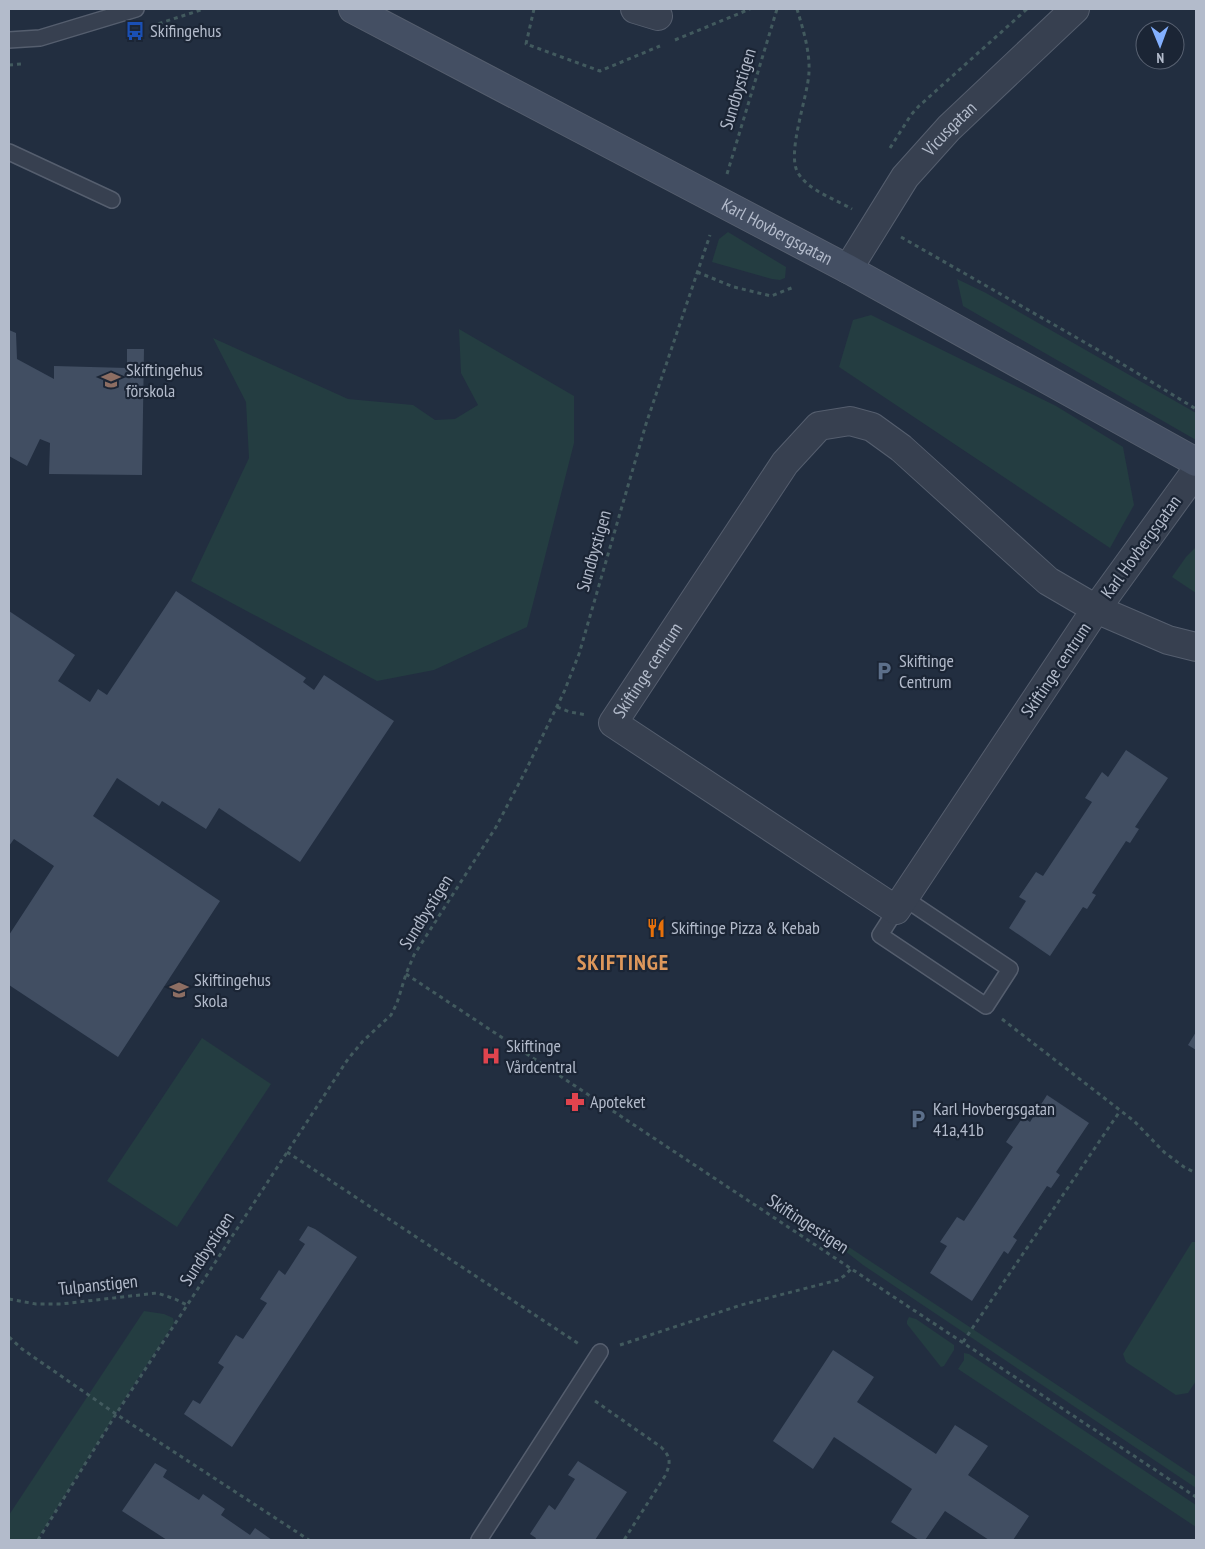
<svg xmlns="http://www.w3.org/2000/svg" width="1205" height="1549" font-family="'PT Sans Narrow',sans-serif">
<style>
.green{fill:#243d41}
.building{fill:#414e62}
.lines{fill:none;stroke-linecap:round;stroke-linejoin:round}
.lane-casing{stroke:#555e6e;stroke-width:18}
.street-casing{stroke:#555e6e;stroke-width:30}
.secondary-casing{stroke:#555e6e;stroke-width:30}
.path{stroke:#425a5e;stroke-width:3;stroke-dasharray:4 4;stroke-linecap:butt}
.lane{stroke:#374050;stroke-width:15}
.street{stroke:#374050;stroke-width:28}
.secondary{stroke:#444f63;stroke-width:28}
.labels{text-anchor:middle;stroke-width:4.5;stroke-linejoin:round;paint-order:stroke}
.poi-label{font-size:18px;fill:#b3bbcb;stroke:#1b2535;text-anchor:start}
.street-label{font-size:18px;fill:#b3bbcb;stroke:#1b2535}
.district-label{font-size:22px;font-weight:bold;letter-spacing:1px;fill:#dd975b;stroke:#1b2535}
</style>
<rect width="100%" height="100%" fill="#222e40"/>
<g class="green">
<path d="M 728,232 L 786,267 L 785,278 L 780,280 L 772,279 L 712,262 L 719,239 Z"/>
<path d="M 957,279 L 986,293 L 1196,413 L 1196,440 L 963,306 Z"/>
<path d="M 871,315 L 1056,406 L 1123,447 L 1134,505 L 1110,548 L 839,367 L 853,320 Z"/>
<path d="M 459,329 L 574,396 L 574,443 L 527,627 L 434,670 L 377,681 L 191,581 L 249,458 L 246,402 L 213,338 L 348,399 L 413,405 L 435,420 L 455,419 L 478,405 L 461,373 Z"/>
<path d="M 1196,547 L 1196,593 L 1172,577 L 1186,557 Z"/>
<path d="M 202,1038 L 271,1084 L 177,1227 L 107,1181 Z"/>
<path d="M 790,1208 L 1196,1477 L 1196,1488 L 863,1265 Z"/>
<path d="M 1192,1242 L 1196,1242 L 1196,1381 L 1188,1393 L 1176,1395 L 1126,1362 L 1123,1354 Z"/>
<path d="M 144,1311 L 164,1314 L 173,1318 L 174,1323 L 126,1397 L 37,1540 L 9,1540 L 9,1515 Z"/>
<path d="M 909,1317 L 916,1319 L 954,1345 L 954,1350 L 944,1366 L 941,1367 L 907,1324 L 907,1321 Z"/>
<path d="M 964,1353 L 969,1354 L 1196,1505 L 1196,1527 L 958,1369 L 964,1360 Z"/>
</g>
<g class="building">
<path d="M 9,330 L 16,333 L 17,359 L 54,379 L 54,366 L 127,368 L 127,349 L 144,349 L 142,475 L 49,474 L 50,443 L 40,439 L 27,466 L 9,456 Z"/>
<path d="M 176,591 L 306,678 L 303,682 L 314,690 L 324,675 L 394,721 L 300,862 L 219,808 L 206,829 L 162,801 L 159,806 L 117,778 L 93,816 L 220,901 L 118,1057 L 9,985 L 9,935 L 54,866 L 14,839 L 9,846 L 9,611 L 75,655 L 58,681 L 90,702 L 98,689 L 107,695 Z"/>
<path d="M 1126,750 L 1168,778 L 1135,827 L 1139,829 L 1130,843 L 1126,841 L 1092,893 L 1096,895 L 1087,909 L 1083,907 L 1050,956 L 1009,928 L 1026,901 L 1019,897 L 1036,872 L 1043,876 L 1092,802 L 1085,798 L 1102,772 L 1108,777 Z"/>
<path d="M 1196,1032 L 1196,1050 L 1188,1045 Z"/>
<path d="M 1047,1095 L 1089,1123 L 1056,1172 L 1060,1175 L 1051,1188 L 1047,1186 L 1013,1237 L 1017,1240 L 1008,1254 L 1004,1251 L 972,1301 L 930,1273 L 947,1246 L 940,1242 L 957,1217 L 964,1221 L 1013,1147 L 1006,1142 L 1023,1117 L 1030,1122 Z"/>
<path d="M 308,1226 L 315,1229 L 357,1257 L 232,1447 L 184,1414 L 193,1400 L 200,1404 L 224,1367 L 218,1363 L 236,1335 L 243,1339 L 267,1303 L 260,1299 L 279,1270 L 285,1275 L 305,1244 L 299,1240 Z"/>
<path d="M 833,1350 L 874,1377 L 857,1402 L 936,1454 L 955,1425 L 988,1446 L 968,1475 L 1029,1516 L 1013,1540 L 989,1540 L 945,1511 L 925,1540 L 919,1540 L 891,1522 L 912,1489 L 834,1437 L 813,1469 L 773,1441 Z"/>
<path d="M 578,1461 L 627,1492 L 595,1540 L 535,1540 L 536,1538 L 530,1534 L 549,1505 L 555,1510 L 575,1479 L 568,1475 Z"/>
<path d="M 155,1463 L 167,1470 L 163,1477 L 199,1500 L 203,1494 L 225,1509 L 221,1515 L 250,1535 L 255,1528 L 272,1540 L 167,1540 L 122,1511 Z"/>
</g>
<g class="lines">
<g class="lane-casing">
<g id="lane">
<path d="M 9,40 L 40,38 L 136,9"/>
<path d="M 9,152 L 112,200"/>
<path d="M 896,910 L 880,935 L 986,1006 L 1010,969 L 904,898"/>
<path d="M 479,1540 L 600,1352"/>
</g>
</g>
<g class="street-casing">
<g id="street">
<path d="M 635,9 L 658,16"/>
<path id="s1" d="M 848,269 L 905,177 L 949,128 L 1075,9"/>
<path id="s2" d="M 1196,471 L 1096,609 L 896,910 L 613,723 L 785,463 L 819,426 L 850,421 L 872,427 L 901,448 L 1048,581 L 1096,609 L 1168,640 L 1196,647"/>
</g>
</g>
<g class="secondary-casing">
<g id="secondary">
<path id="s3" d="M 353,9 L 848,269 L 1196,462"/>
</g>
</g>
<g class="path">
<path d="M 534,9 L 526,44 L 600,71 L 660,46"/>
<path d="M 797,9 C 803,29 810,51 809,72 C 808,97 786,153 798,173 C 809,191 835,199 852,209"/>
<path d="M 151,26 L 204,9"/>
<path d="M 675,40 L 750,9"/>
<path d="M 9,65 L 21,64"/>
<path d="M 890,148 L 911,115 L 919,106 L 1027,9"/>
<path d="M 727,174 L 777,9"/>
<path d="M 901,237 L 1119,362 L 1196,409"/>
<path d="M 697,272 L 734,287 L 771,296 L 794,287"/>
<path d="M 557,707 L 570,712 L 587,715"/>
<path d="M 406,974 L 1196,1497"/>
<path d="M 1002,1019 L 1134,1121 L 1164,1152 L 1184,1167 L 1196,1173"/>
<path d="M 287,1152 L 579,1344"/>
<path d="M 9,1299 L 36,1304 L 61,1304 L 157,1293 L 175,1299 L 187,1305"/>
<path d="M 9,1337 L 22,1349 L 116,1414 L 309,1540"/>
<path d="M 963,1342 L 1120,1111"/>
<path d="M 620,1345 L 741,1305 L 838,1280 L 844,1276 L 851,1269"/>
<path d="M 595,1401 L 661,1447 C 671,1457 671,1463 665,1476 L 624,1540"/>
<path d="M 38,1540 L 116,1414 L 348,1059 L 363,1041 L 391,1015 L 397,1003 L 406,974 L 414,955 L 496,827 L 526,770 L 564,692 L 579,654 L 646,424 L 710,235"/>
</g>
<use href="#lane" class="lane"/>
<use href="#street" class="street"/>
<use href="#secondary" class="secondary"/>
</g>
<defs>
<g id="bus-bare" transform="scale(1.5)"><path d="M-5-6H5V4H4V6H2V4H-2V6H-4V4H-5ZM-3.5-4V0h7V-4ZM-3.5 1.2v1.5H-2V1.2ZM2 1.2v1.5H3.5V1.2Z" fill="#1a4fb4" stroke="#1b2535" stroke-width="2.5" paint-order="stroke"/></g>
<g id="school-bare" transform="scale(1.5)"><path d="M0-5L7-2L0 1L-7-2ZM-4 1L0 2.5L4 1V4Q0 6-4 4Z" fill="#8d6e63" stroke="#1b2535" stroke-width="2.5" paint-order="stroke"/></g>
<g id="parking-bare" transform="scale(1.5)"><path d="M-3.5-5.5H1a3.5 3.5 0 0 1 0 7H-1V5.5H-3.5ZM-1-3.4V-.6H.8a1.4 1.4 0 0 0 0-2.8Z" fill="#5c6f8a" stroke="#1b2535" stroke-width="2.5" paint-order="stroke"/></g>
<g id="restaurant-bare" transform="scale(1.5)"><path d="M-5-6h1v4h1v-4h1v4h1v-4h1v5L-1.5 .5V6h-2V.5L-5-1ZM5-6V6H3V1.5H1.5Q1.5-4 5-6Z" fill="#e8710a" stroke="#1b2535" stroke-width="2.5" paint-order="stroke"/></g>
<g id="hospital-bare" transform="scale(1.5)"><path d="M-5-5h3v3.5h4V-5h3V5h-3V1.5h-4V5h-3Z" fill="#e0444e" stroke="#1b2535" stroke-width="2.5" paint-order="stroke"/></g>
<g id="pharmacy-bare" transform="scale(1.5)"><path d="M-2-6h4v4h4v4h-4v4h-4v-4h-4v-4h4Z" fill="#e0444e" stroke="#1b2535" stroke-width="2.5" paint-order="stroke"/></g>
</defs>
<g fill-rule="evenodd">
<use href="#bus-bare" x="135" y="31"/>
<use href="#school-bare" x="111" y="380"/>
<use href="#parking-bare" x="884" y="671"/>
<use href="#restaurant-bare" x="656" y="928"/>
<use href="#school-bare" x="179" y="990"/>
<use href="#hospital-bare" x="491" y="1056"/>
<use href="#pharmacy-bare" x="575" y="1102"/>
<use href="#parking-bare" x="918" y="1119"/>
</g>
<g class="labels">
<g class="poi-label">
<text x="150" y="37">Skifingehus</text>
<text x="126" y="376">Skiftingehus<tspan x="126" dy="21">förskola</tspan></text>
<text x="899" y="667">Skiftinge<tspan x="899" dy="21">Centrum</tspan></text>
<text x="671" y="934">Skiftinge Pizza &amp; Kebab</text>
<text x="194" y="986">Skiftingehus<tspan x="194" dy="21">Skola</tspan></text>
<text x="506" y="1052">Skiftinge<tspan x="506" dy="21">Vårdcentral</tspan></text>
<text x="590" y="1108">Apoteket</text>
<text x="933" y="1115">Karl Hovbergsgatan<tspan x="933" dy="21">41a,41b</tspan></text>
</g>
<g class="street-label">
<text transform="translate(738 89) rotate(-73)" y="6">Sundbystigen</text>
<text dy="6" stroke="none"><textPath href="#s1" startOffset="174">Vicusgatan</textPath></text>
<text dy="6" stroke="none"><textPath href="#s3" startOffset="479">Karl Hovbergsgatan</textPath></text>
<text transform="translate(1141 547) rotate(-54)" y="6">Karl Hovbergsgatan</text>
<text transform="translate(594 551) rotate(-74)" y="6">Sundbystigen</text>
<text transform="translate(1056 670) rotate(-56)" y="6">Skiftinge centrum</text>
<text dy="6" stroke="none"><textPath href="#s2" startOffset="934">Skiftinge centrum</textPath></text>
<text transform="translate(426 912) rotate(-58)" y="6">Sundbystigen</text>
<text transform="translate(808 1224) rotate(33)" y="6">Skiftingestigen</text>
<text transform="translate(207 1249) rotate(-57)" y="6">Sundbystigen</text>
<text transform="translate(98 1285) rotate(-6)" y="6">Tulpanstigen</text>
</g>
<g class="district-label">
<text x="623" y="970">SKIFTINGE</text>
</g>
</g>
<rect width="1205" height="1549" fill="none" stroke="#b3bbcb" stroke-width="20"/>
<g transform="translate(1160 45) rotate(179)"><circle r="24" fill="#1b2535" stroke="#586171"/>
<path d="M0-4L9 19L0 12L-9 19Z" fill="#83b0ff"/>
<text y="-8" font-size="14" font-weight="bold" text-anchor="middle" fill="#b3bbcb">N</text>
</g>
</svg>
